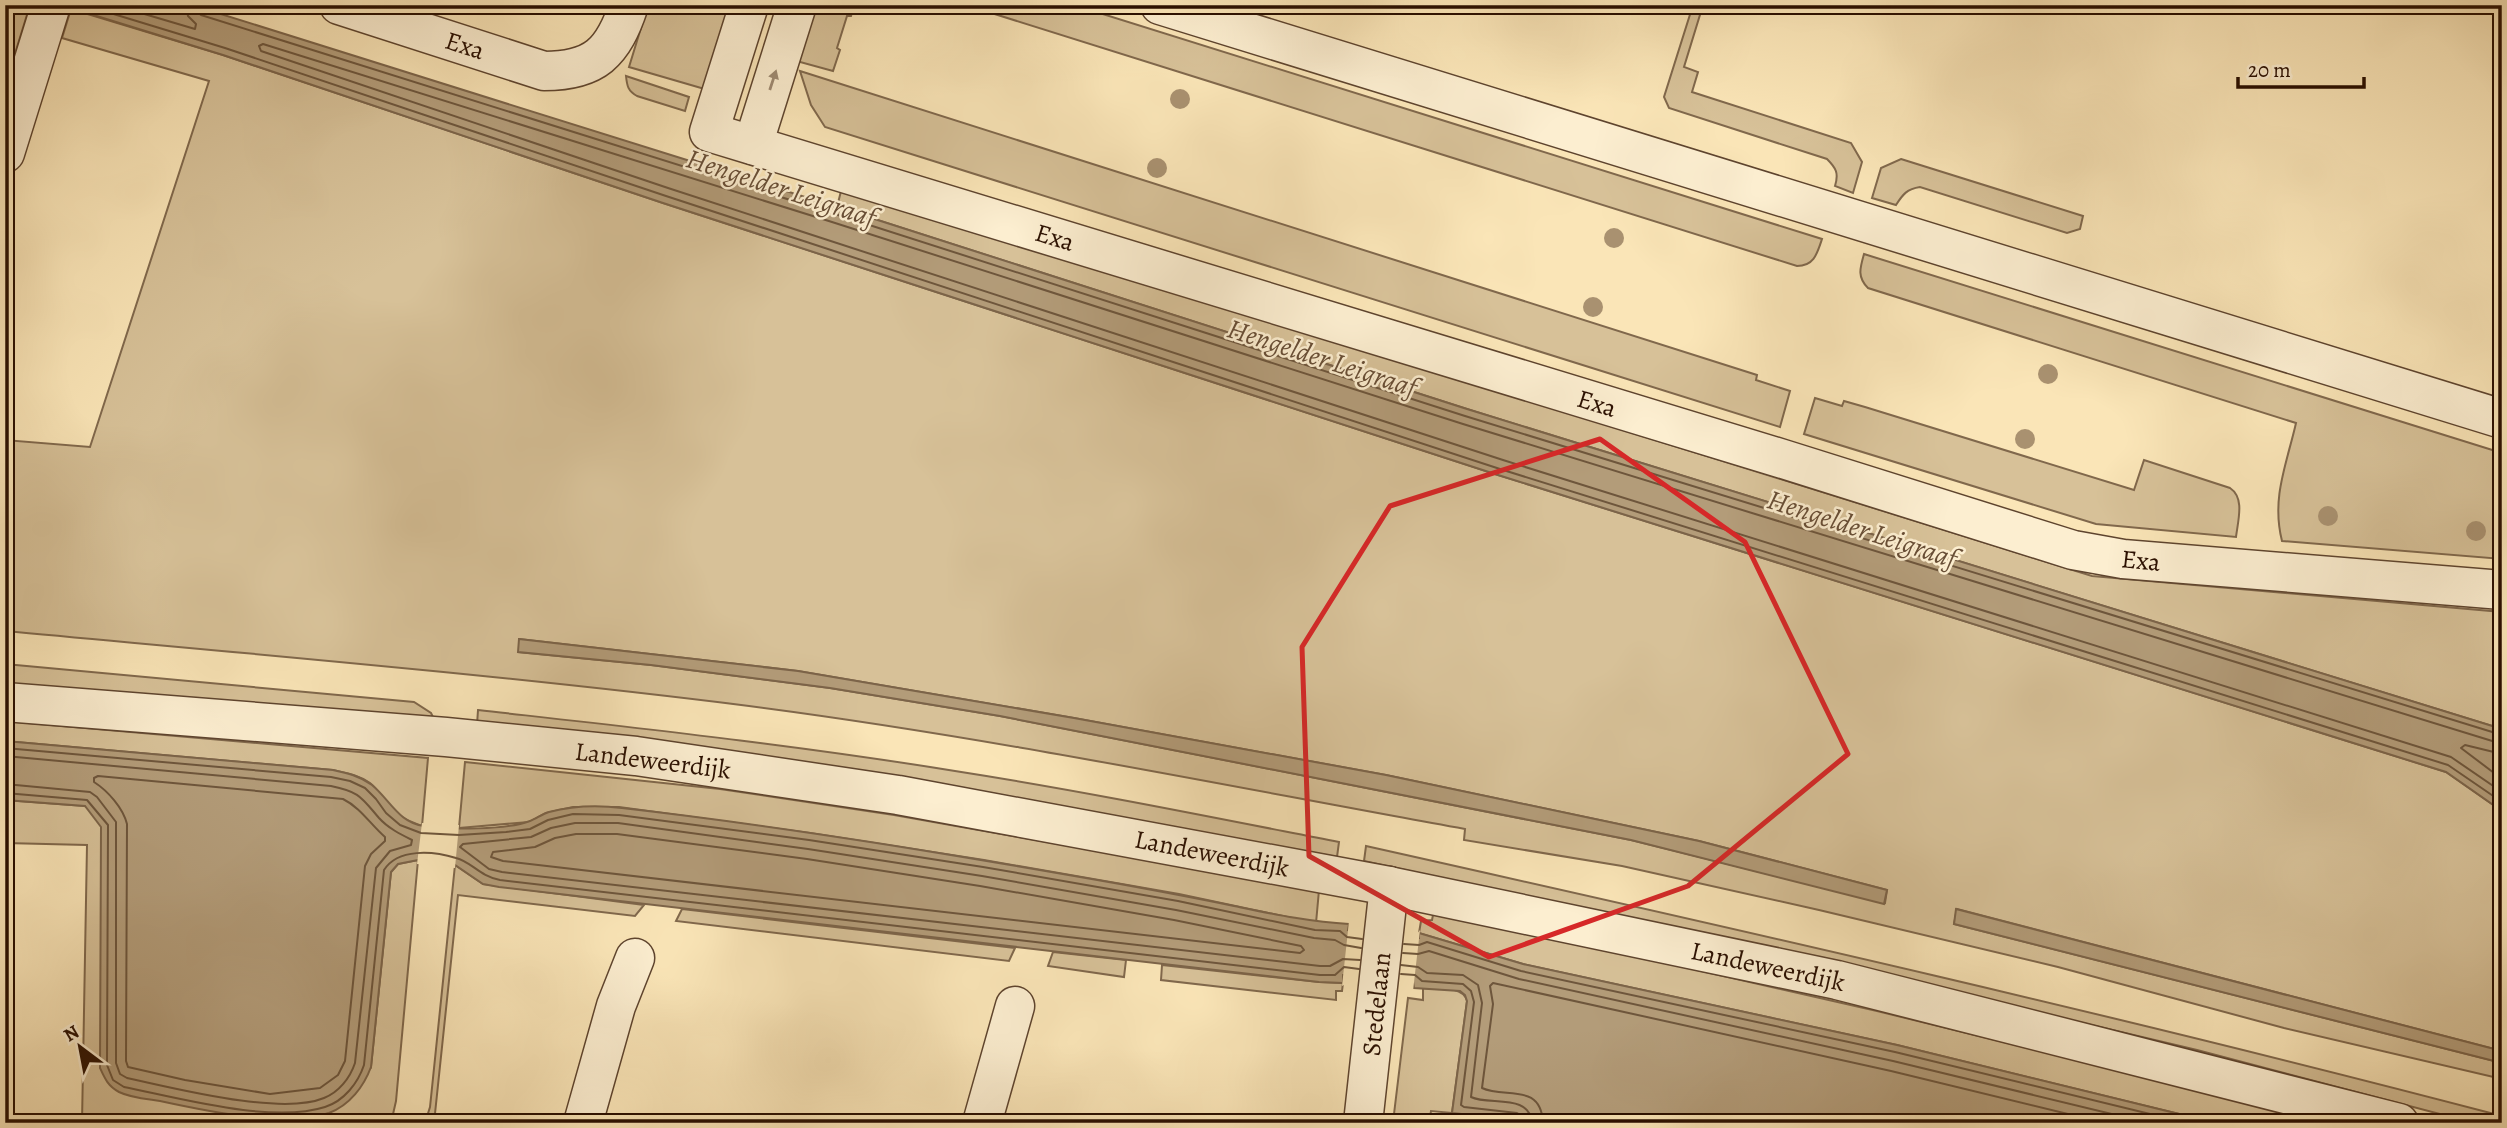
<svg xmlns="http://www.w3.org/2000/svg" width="2507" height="1128" font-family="Alegreya,serif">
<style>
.green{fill:#d7c198;stroke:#80684c;stroke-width:2;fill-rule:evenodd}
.water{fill:#b39c79;stroke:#7c6449;stroke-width:2}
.pier{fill:#fae5b7}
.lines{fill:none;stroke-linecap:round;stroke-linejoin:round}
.shore{stroke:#6e563c;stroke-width:2}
.minor-casing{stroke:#5e442e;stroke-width:41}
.minor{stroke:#fceed0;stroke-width:38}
.tree{fill:#a99170}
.oneway{fill:#9e8a72}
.marked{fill:none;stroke:#d62828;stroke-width:5;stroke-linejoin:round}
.labels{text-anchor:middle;stroke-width:5;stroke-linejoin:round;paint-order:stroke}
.street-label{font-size:26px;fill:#2a0f00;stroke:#fceed0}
.water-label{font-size:28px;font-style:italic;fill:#684e36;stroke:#fceed0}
</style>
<rect width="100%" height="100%" fill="#fae5b7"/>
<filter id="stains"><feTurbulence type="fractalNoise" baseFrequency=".00286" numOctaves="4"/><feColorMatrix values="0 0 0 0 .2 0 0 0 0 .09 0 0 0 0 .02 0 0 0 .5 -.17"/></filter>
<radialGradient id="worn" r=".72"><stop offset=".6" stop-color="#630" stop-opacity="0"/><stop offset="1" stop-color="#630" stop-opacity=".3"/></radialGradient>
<g class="green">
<path d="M 5,5 L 30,5 L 5,86 Z"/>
<path d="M 648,5 L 736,5 L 708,90 L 629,67 Z"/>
<path d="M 813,5 L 854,5 L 851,16 L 847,16 L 837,48 L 840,50 L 833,71 L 800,62 L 799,55 Z"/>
<path d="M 966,5 L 1074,5 L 1822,239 C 1817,254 1814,266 1797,266 Z"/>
<path d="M 1693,5 L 1703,5 L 1684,67 L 1698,72 L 1692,92 L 1851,143 L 1862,162 L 1853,193 L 1835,186 C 1839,173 1836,168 1827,159 L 1669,108 L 1664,97 Z"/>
<path d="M 71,9 L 223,55 L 663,203 L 1498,475 L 2446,772 L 2502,811 L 2502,1051 L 1957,909 L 1954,924 L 2502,1063 L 2502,1079 L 2284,1028 L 2058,967 L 1819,910 L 1622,866 L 1464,840 L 1465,829 C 1227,786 989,737 749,706 C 502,675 253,654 5,631 L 5,440 L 90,447 L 209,81 L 62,38 ZM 519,639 L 798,671 L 1074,718 L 1386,775 L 1699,841 L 1887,890 L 1885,903 L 1631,840 L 1000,716 L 830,688 L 651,665 L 519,652 Z"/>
<path d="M 800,71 L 1757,375 L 1756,380 L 1790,391 L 1780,427 L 825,127 L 811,105 Z"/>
<path d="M 626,76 L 689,97 L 685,111 L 637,96 C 628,91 627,86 626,76 Z"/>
<path d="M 1901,159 L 2083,216 L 2080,229 L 2067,233 L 1920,187 C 1907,189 1903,194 1896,205 L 1872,198 L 1881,168 Z"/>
<path d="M 842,187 L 2092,576 L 2502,612 L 2502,729 L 1467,409 L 837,207 Z"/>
<path d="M 1864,254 L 2502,453 L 2502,559 L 2282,541 C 2271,498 2287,463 2296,423 L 1868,288 C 1857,277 1860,268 1864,254 Z"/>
<path d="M 1815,398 L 1842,406 L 1844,401 L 1865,407 L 2134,490 L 2144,460 L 2230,488 C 2245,498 2238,520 2236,537 L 2096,524 L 1804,434 Z"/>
<path d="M 5,664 L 414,702 L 431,713 L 435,721 L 5,684 Z"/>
<path d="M 478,710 C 637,728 796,745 955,771 C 1083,791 1211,817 1339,842 L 1337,857 L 914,782 L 477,725 Z"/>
<path d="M 5,721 L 428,758 L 422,826 C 411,822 401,818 392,809 C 384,801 380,791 370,783 C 359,775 346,773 333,770 L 5,741 Z"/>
<path d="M 465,762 L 720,789 L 894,815 L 1319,890 L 1316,923 L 1179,894 L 984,860 L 810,833 L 619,807 L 573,807 L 546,813 L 529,822 L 459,828 Z"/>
<path d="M 5,800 L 85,806 L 371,1067 L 391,872 L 398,864 L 418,860 L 396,1101 L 391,1123 L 82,1123 L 87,845 L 5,843 Z"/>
<path d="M 1366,846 C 1746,931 2125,1017 2502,1116 L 2502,1123 L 2474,1123 L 2197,1050 L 1829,963 L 1364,861 Z"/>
<path d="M 455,865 L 483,884 L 644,905 L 635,916 L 458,895 L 434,1123 L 425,1123 L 430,1107 Z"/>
<path d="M 682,909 L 1015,948 L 1009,961 L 676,921 Z"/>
<path d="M 1434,910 L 1877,1011 L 2333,1123 L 2216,1123 L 1897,1045 L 1523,964 L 1419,933 L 1421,921 L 1432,920 Z"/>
<path d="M 1053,952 L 1126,960 L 1124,977 L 1048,966 Z"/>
<path d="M 1162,965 L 1319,982 L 1343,983 L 1342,991 L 1336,991 L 1336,1000 L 1161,980 Z"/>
<path d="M 1423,988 C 1437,989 1463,985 1467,1001 L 1452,1113 L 1431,1111 L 1430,1117 L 1394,1114 L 1408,998 L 1423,1000 Z"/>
</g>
<g class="water">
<path d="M 61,5 L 192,5 L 837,207 L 1467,409 L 2502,729 L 2502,811 L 2446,772 L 1498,475 L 663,203 L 223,55 Z"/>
<path d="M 519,639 L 798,671 L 1074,718 L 1386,775 L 1699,841 L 1887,890 L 1884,904 L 1631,840 L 1000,716 L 830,688 L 651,665 L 518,652 Z"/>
<path d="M 5,741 L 333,770 C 347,773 360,776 372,785 C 390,800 399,823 424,826 C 449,830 507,830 530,821 C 536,819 542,814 549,812 C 572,806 598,805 622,808 C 789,827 955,855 1120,884 C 1158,891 1196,898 1234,906 C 1273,914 1310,922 1349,924 L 1348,930 L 1419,938 L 1419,933 L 1523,964 L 1897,1045 L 2216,1123 L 1551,1123 L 1452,1113 L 1467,1001 L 1465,995 L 1460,991 L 1414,988 L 1413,982 L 1343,975 L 1343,983 L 1319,982 L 499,887 L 483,884 L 455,865 L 418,860 L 398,864 L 391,872 L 371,1067 C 364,1086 350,1105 329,1113 C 285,1128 206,1111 160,1101 C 147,1099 131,1098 119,1092 C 108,1086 105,1079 100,1068 L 101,827 L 85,806 L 5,800 Z"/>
<path d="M 1956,909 L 2502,1051 L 2502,1063 L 1954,924 Z"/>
</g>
<g class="pier">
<path d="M 422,823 L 459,825 L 455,868 L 417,864 Z"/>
<path d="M 1349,921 L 1352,923 L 1352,928 L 1416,935 L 1420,930 L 1413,991 L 1410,985 L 1347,978 L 1346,984 L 1342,986 Z"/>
</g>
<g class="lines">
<g class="shore">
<path d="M 84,5 L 225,48 L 666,196 L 1500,469 L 2448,765 L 2502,802"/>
<path d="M 114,5 L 195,29 L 196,24 L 188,16 L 186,5"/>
<path d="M 195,5 L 196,11 L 201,15 L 835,214 L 1465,416 L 2502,735"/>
<path d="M 2502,744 L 1463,424 L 832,222 L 263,44 L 259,46 L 261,51 L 668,188 L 1503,460 L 2451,757 L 2502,792"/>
<path d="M 5,748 L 331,777 L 350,781 L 365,788 L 376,799 L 386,813 L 400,825 L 421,833 L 459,835 L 506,832 L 530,829 L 548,820 L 573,814 L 619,815 L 809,840 L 983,867 L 1178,901 L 1315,930 L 1340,931 L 1347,937 L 1362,939"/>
<path d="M 2502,754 L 2465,745 L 2461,748 L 2502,779"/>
<path d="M 5,756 L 331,786 C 360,792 361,797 379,818 C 388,828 400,834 412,840 L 411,845 L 390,851 L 376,868 L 355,1063 C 350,1078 339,1092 324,1098 C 281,1116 174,1088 127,1078 L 120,1074 L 116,1063 L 116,822 L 97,797 L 90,792 L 5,784"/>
<path d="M 98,776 L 343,799 C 361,808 370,824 385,837 L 385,841 L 371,854 L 365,866 L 345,1061 L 338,1075 L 320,1088 L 270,1094 L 185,1080 L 128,1067 L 126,1061 L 127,824 C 123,808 108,791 94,782 L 94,778 Z"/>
<path d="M 5,793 L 87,800 L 108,825 L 107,1065 L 113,1080 L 124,1087 C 179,1098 272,1124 325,1107 C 344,1101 358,1083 364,1065 L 384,870 C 398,848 433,851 456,858 C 472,862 479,876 500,880 L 1320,975 L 1335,975 L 1344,967 L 1359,969"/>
<path d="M 576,834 L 617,834 L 807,859 L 980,886 L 1174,920 L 1301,946 L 1304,950 L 1300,953 L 503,861 L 491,857 L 493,852 L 535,847 L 555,838 Z"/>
<path d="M 1404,944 L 1419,945 L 1427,942 L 1521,971 L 1895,1052 L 2187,1123"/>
<path d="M 1403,953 L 1418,954 L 1429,951 L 1519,979 L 1893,1061 L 2149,1123"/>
<path d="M 1360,960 L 1343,959 L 1330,966 L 1320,966 L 502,872 L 489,869 L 460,847 L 463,844 L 531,837 L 551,828 L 575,823 L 618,823 L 808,849 L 982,876 L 1176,910 L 1314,938 L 1335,940 L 1344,945 L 1361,948"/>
<path d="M 1401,965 L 1418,967 L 1427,973 L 1463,975 L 1478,985 L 1482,1003 L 1471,1097 C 1489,1106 1530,1093 1532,1123"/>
<path d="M 1401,974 L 1415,975 L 1422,981 L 1463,984 L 1471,991 L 1474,1002 L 1461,1105 L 1464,1107 L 1517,1113 L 1522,1116 L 1523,1123"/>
<path d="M 1543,1123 C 1541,1082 1505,1099 1482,1088 L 1493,1004 L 1490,986 L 1493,983 L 1891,1071 L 2105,1123"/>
</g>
<g class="minor-casing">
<g id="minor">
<path d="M 339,5 L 544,71 C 595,71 613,53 629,5"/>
<path d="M 749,5 L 709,132 L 1783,459 L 2073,550 L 2123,559 L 2502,590"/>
<path d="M 1160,5 L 2502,419"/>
<path d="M 753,145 L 797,5"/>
<path d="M 5,153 L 51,5"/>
<path d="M 5,702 L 446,737 L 636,756 L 898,795 L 1389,886 L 1837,980 L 2399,1123"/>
<path d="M 583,1123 L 616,1006 L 635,958"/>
<path d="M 982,1123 L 1015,1006"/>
<path d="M 1363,1123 L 1389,886"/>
</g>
</g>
<use href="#minor" class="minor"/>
</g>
<g class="tree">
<circle cx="1180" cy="99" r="10"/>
<circle cx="1157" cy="168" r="10"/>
<circle cx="1614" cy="238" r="10"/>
<circle cx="1593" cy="307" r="10"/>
<circle cx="2048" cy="374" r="10"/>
<circle cx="2025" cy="439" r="10"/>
<circle cx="2328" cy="516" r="10"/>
<circle cx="2476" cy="531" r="10"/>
</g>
<defs><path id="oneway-solid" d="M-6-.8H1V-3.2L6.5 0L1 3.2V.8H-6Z" transform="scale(1.75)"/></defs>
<use class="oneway" href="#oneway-solid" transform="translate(773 80) rotate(-72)"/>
<path class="marked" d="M 1600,439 L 1745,542 L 1848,754 L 1688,886 L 1489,957 L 1309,856 L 1302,647 L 1390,506 Z"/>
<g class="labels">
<g class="street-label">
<text transform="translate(465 45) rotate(18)" y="9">Exa</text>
<text transform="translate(1055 237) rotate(17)" y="9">Exa</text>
<text transform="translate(1597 403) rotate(17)" y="9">Exa</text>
<text transform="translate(2141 560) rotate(6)" y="9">Exa</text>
<text transform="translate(653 760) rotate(7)" y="9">Landeweerdijk</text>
<text transform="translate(1212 853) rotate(11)" y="9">Landeweerdijk</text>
<text transform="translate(1768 966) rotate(12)" y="9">Landeweerdijk</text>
<text transform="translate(1376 1004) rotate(-84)" y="9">Stedelaan</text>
</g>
<g class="water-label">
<text transform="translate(781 187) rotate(18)" y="10">Hengelder Leigraaf</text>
<text transform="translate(1322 357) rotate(18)" y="10">Hengelder Leigraaf</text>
<text transform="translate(1862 528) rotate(18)" y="10">Hengelder Leigraaf</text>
</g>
</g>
<rect width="2507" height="1128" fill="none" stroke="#fae5b7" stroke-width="28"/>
<rect x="7" y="7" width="2493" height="1114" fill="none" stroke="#2a0f00" stroke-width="3.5"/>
<rect x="14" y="14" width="2479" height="1100" fill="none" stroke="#2a0f00" stroke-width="2"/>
<g transform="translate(80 1047) rotate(328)" stroke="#fceed0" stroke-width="5" paint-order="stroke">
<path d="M0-5L12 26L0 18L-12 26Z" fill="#2a0f00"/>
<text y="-10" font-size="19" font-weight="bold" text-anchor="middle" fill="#2a0f00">N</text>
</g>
<path d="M2238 77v10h126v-10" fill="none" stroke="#2a0f00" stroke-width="3.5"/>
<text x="2248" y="77" font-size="21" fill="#2a0f00" stroke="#fceed0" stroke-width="5" paint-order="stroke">20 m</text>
<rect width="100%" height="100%" filter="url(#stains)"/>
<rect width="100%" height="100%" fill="url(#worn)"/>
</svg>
